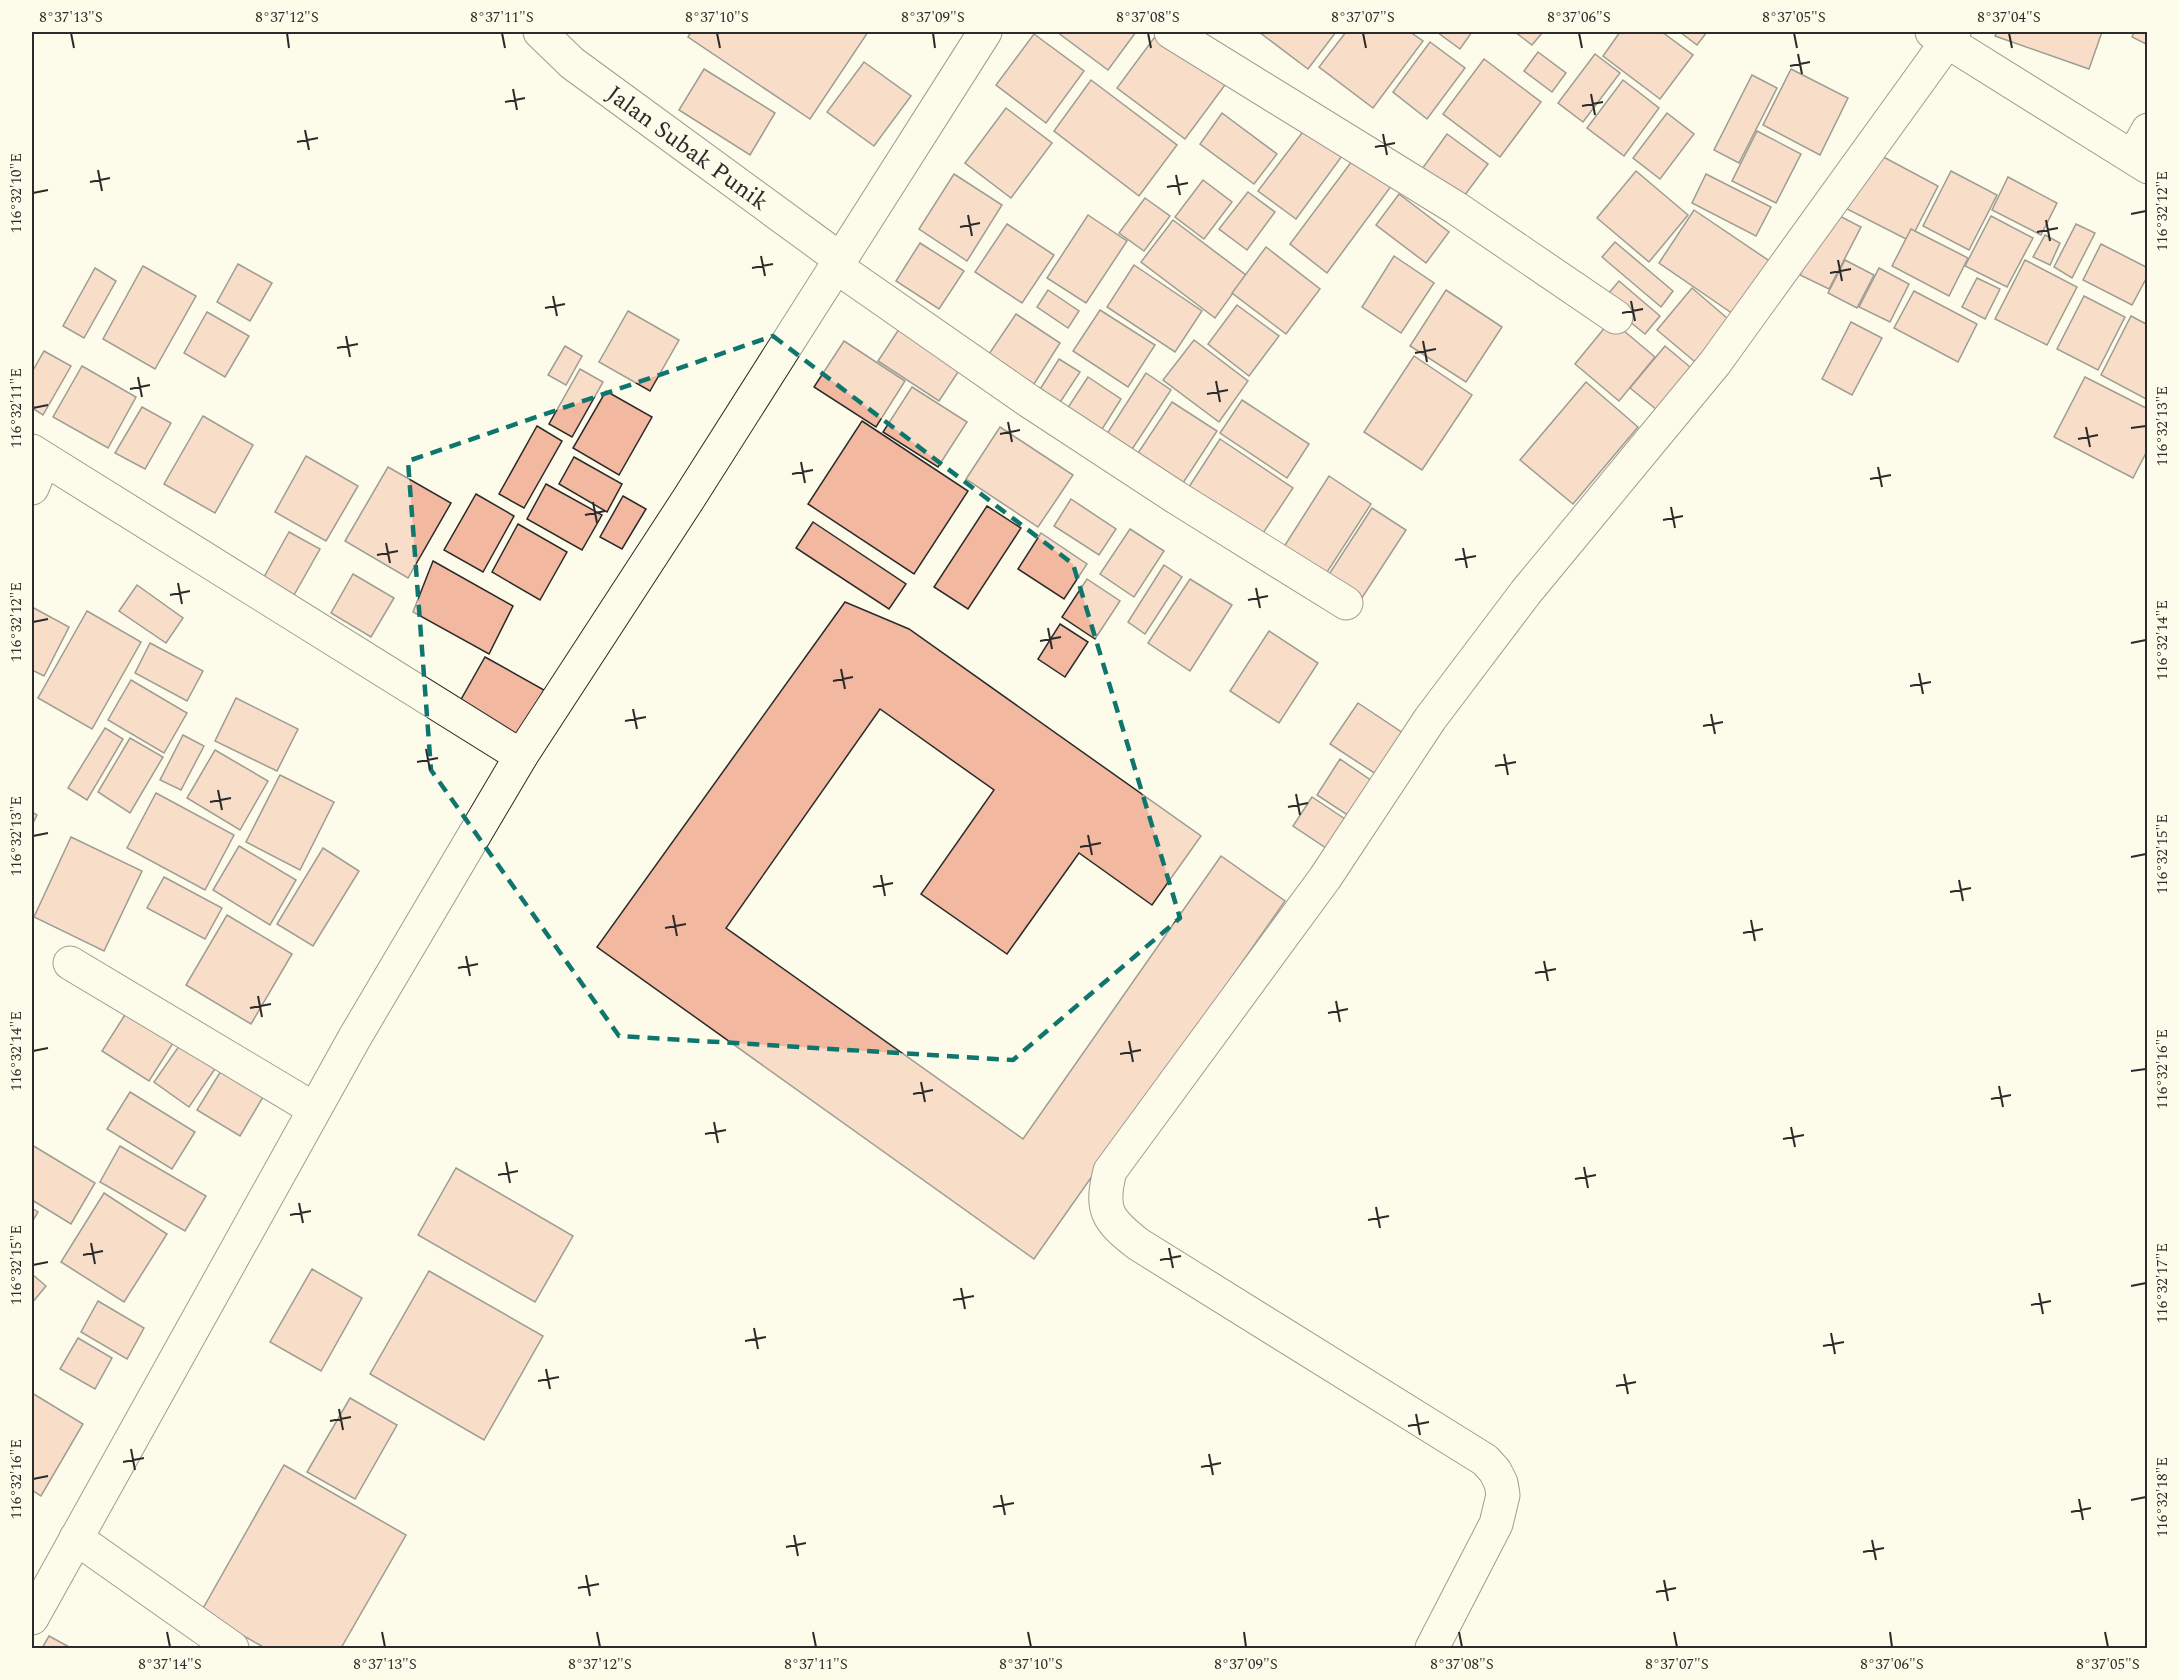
<svg xmlns="http://www.w3.org/2000/svg" width="2179" height="1680" font-family="Spectral,serif">
<style>
.building{fill:#f2b8a0;stroke:#2b2b2b;stroke-width:1.5}
.lines{fill:none;stroke-linecap:round;stroke-linejoin:round}
.minor-casing{stroke:#2b2b2b;stroke-width:35}
.minor{stroke:#fdfbea;stroke-width:33}
.marked{fill:none;stroke:#0f766e;stroke-width:4.5;stroke-dasharray:12 8;stroke-linejoin:round}
.ticks{fill:none;stroke:#2b2b2b;stroke-width:2}
.labels{text-anchor:middle;stroke-width:4.5;stroke-linejoin:round;paint-order:stroke}
.street-label{font-size:24px;fill:#2b2b2b;stroke:#fdfbea}
.neatline{fill:none;stroke:#2b2b2b;stroke-width:2}
.ticks-label{font-size:15px;text-anchor:middle;fill:#2b2b2b}
</style>
<rect width="100%" height="100%" fill="#fdfbea"/>
<g class="building">
<path d="M 691,32 L 868,32 L 810,119 L 688,37 Z"/>
<path d="M 1057,32 L 1136,32 L 1108,70 Z"/>
<path d="M 1259,32 L 1336,32 L 1308,69 Z"/>
<path d="M 1346,32 L 1410,32 L 1423,41 L 1373,108 L 1319,67 Z"/>
<path d="M 1437,32 L 1472,32 L 1460,49 Z"/>
<path d="M 1515,32 L 1543,32 L 1532,45 Z"/>
<path d="M 1620,32 L 1662,32 L 1693,55 L 1660,99 L 1603,56 Z"/>
<path d="M 1680,32 L 1707,32 L 1697,45 Z"/>
<path d="M 1997,32 L 2102,32 L 2089,69 L 1995,36 Z"/>
<path d="M 2134,32 L 2148,32 L 2148,45 L 2132,37 Z"/>
<path d="M 1034,34 L 1084,71 L 1046,123 L 996,85 Z"/>
<path d="M 1157,34 L 1225,85 L 1185,139 L 1117,88 Z"/>
<path d="M 1430,42 L 1465,68 L 1427,119 L 1393,92 Z"/>
<path d="M 1538,52 L 1566,73 L 1552,92 L 1524,71 Z"/>
<path d="M 1595,54 L 1620,73 L 1583,122 L 1558,103 Z"/>
<path d="M 1484,59 L 1541,102 L 1500,157 L 1443,114 Z"/>
<path d="M 864,62 L 911,96 L 874,146 L 827,112 Z"/>
<path d="M 704,69 L 775,113 L 750,155 L 679,110 Z"/>
<path d="M 1791,69 L 1848,98 L 1820,155 L 1763,125 Z"/>
<path d="M 1752,75 L 1777,88 L 1739,163 L 1714,150 Z"/>
<path d="M 1091,80 L 1177,145 L 1139,196 L 1054,131 Z"/>
<path d="M 1623,80 L 1659,108 L 1624,156 L 1587,128 Z"/>
<path d="M 1006,108 L 1052,143 L 1011,198 L 965,163 Z"/>
<path d="M 1222,113 L 1277,154 L 1254,184 L 1200,144 Z"/>
<path d="M 1667,113 L 1694,134 L 1660,179 L 1633,158 Z"/>
<path d="M 1305,129 L 1342,156 L 1296,219 L 1258,191 Z"/>
<path d="M 1757,131 L 1801,154 L 1776,203 L 1732,181 Z"/>
<path d="M 1447,134 L 1488,164 L 1462,199 L 1422,169 Z"/>
<path d="M 1876,153 L 1938,186 L 1910,241 L 1847,209 Z"/>
<path d="M 1355,157 L 1392,185 L 1327,273 L 1290,244 Z"/>
<path d="M 1636,171 L 1688,215 L 1649,262 L 1597,218 Z"/>
<path d="M 1951,171 L 1997,195 L 1969,250 L 1923,226 Z"/>
<path d="M 954,174 L 1002,205 L 967,261 L 919,229 Z"/>
<path d="M 1706,174 L 1771,207 L 1756,236 L 1692,203 Z"/>
<path d="M 2008,177 L 2057,203 L 2041,235 L 1992,210 Z"/>
<path d="M 1203,180 L 1232,202 L 1204,239 L 1175,217 Z"/>
<path d="M 1248,192 L 1275,212 L 1247,250 L 1219,229 Z"/>
<path d="M 1399,194 L 1449,232 L 1426,263 L 1376,225 Z"/>
<path d="M 1145,198 L 1170,216 L 1144,251 L 1119,233 Z"/>
<path d="M 1694,210 L 1774,264 L 1739,318 L 1659,263 Z"/>
<path d="M 1832,212 L 1861,227 L 1829,289 L 1800,275 Z"/>
<path d="M 1088,215 L 1127,241 L 1086,303 L 1047,278 Z"/>
<path d="M 1991,216 L 2033,238 L 2007,287 L 1965,266 Z"/>
<path d="M 1173,220 L 1246,275 L 1215,318 L 1141,262 Z"/>
<path d="M 1007,224 L 1054,255 L 1022,303 L 975,272 Z"/>
<path d="M 2076,224 L 2095,233 L 2072,278 L 2054,267 Z"/>
<path d="M 1911,229 L 1968,258 L 1949,296 L 1892,266 Z"/>
<path d="M 2045,235 L 2060,243 L 2050,265 L 2033,257 Z"/>
<path d="M 1615,242 L 1673,291 L 1661,307 L 1602,257 Z"/>
<path d="M 920,243 L 964,271 L 939,309 L 896,281 Z"/>
<path d="M 2101,244 L 2148,268 L 2148,275 L 2132,305 L 2083,280 Z"/>
<path d="M 1266,247 L 1320,289 L 1286,334 L 1232,293 Z"/>
<path d="M 1394,256 L 1434,283 L 1401,333 L 1362,307 Z"/>
<path d="M 1845,260 L 1874,275 L 1857,308 L 1828,293 Z"/>
<path d="M 2025,260 L 2077,287 L 2047,345 L 1995,319 Z"/>
<path d="M 238,264 L 272,283 L 250,321 L 217,302 Z"/>
<path d="M 1134,265 L 1202,311 L 1175,352 L 1107,307 Z"/>
<path d="M 143,266 L 196,296 L 155,369 L 103,339 Z"/>
<path d="M 95,268 L 116,281 L 84,338 L 63,326 Z"/>
<path d="M 1879,268 L 1909,284 L 1890,322 L 1859,307 Z"/>
<path d="M 1977,278 L 2000,289 L 1985,319 L 1962,307 Z"/>
<path d="M 1619,281 L 1660,316 L 1645,334 L 1603,300 Z"/>
<path d="M 1692,288 L 1734,324 L 1700,366 L 1657,330 Z"/>
<path d="M 1048,290 L 1079,311 L 1068,328 L 1037,307 Z"/>
<path d="M 1446,290 L 1502,327 L 1466,382 L 1410,346 Z"/>
<path d="M 1914,291 L 1977,324 L 1958,362 L 1894,328 Z"/>
<path d="M 2084,296 L 2125,317 L 2098,370 L 2057,349 Z"/>
<path d="M 1237,305 L 1279,336 L 1249,376 L 1208,344 Z"/>
<path d="M 1100,310 L 1155,345 L 1128,387 L 1073,351 Z"/>
<path d="M 628,311 L 679,340 L 650,391 L 599,362 Z"/>
<path d="M 207,312 L 249,336 L 225,377 L 184,353 Z"/>
<path d="M 1016,314 L 1060,343 L 1034,384 L 989,354 Z"/>
<path d="M 2131,316 L 2148,325 L 2148,400 L 2101,375 Z"/>
<path d="M 1611,320 L 1655,357 L 1619,401 L 1575,364 Z"/>
<path d="M 1851,322 L 1882,338 L 1852,395 L 1822,379 Z"/>
<path d="M 903,323 L 964,363 L 939,401 L 878,361 Z"/>
<path d="M 1194,340 L 1248,381 L 1219,422 L 1163,380 Z"/>
<path d="M 844,341 L 905,381 L 876,427 L 814,387 Z"/>
<path d="M 565,346 L 582,356 L 566,385 L 548,375 Z"/>
<path d="M 1665,346 L 1696,372 L 1662,414 L 1630,388 Z"/>
<path d="M 44,351 L 71,366 L 43,415 L 32,408 L 32,372 Z"/>
<path d="M 1414,356 L 1472,395 L 1422,470 L 1364,432 Z"/>
<path d="M 1059,359 L 1080,372 L 1057,407 L 1037,394 Z"/>
<path d="M 82,366 L 136,397 L 108,448 L 53,417 Z"/>
<path d="M 580,369 L 603,382 L 572,437 L 549,424 Z"/>
<path d="M 1146,373 L 1171,390 L 1125,460 L 1101,443 Z"/>
<path d="M 1088,377 L 1121,399 L 1099,434 L 1065,412 Z"/>
<path d="M 2085,377 L 2148,409 L 2148,449 L 2133,478 L 2054,437 Z"/>
<path d="M 1586,382 L 1638,427 L 1573,504 L 1520,460 Z"/>
<path d="M 912,387 L 967,422 L 938,467 L 883,432 Z"/>
<path d="M 606,391 L 652,417 L 619,475 L 573,448 Z"/>
<path d="M 1242,400 L 1309,444 L 1287,478 L 1220,433 Z"/>
<path d="M 1172,402 L 1217,431 L 1181,486 L 1136,456 Z"/>
<path d="M 142,407 L 171,423 L 145,469 L 115,453 Z"/>
<path d="M 203,416 L 253,445 L 215,513 L 164,484 Z"/>
<path d="M 862,421 L 968,491 L 914,574 L 808,504 Z"/>
<path d="M 537,426 L 562,441 L 524,508 L 499,494 Z"/>
<path d="M 1000,427 L 1073,475 L 1038,527 L 966,479 Z"/>
<path d="M 1220,439 L 1293,488 L 1257,542 L 1185,493 Z"/>
<path d="M 306,456 L 358,486 L 326,541 L 275,512 Z"/>
<path d="M 574,457 L 622,484 L 607,512 L 559,484 Z"/>
<path d="M 388,467 L 451,503 L 408,578 L 345,541 Z"/>
<path d="M 1329,476 L 1371,504 L 1322,580 L 1280,553 Z"/>
<path d="M 546,484 L 602,515 L 582,550 L 527,519 Z"/>
<path d="M 476,494 L 514,516 L 483,572 L 444,550 Z"/>
<path d="M 623,496 L 646,509 L 622,549 L 600,537 Z"/>
<path d="M 1071,499 L 1116,529 L 1099,555 L 1054,526 Z"/>
<path d="M 987,506 L 1021,528 L 968,609 L 934,587 Z"/>
<path d="M 1372,508 L 1406,530 L 1358,604 L 1324,582 Z"/>
<path d="M 813,522 L 906,584 L 889,609 L 796,548 Z"/>
<path d="M 518,524 L 567,552 L 540,600 L 492,572 Z"/>
<path d="M 1130,529 L 1164,551 L 1134,597 L 1100,574 Z"/>
<path d="M 289,532 L 320,549 L 294,595 L 264,577 Z"/>
<path d="M 1041,533 L 1087,564 L 1064,599 L 1018,569 Z"/>
<path d="M 433,561 L 513,606 L 489,654 L 413,612 Z"/>
<path d="M 1164,565 L 1182,577 L 1145,634 L 1128,622 Z"/>
<path d="M 353,574 L 394,598 L 371,637 L 331,613 Z"/>
<path d="M 1087,579 L 1120,601 L 1095,639 L 1062,617 Z"/>
<path d="M 1190,579 L 1232,605 L 1190,671 L 1148,643 Z"/>
<path d="M 137,585 L 183,618 L 166,643 L 119,611 Z"/>
<path d="M 845,602 L 909,629 L 1201,836 L 1152,905 L 1079,853 L 1007,954 L 921,894 L 994,790 L 880,709 L 726,928 L 1023,1139 L 1221,856 L 1285,901 L 1034,1259 L 597,947 Z"/>
<path d="M 32,607 L 69,627 L 44,676 L 32,670 Z"/>
<path d="M 87,611 L 141,642 L 92,729 L 38,698 Z"/>
<path d="M 1060,624 L 1088,642 L 1065,677 L 1038,659 Z"/>
<path d="M 1269,631 L 1318,663 L 1279,723 L 1230,691 Z"/>
<path d="M 150,643 L 203,671 L 187,701 L 135,673 Z"/>
<path d="M 485,657 L 544,690 L 517,737 L 459,703 Z"/>
<path d="M 131,680 L 187,713 L 164,753 L 108,720 Z"/>
<path d="M 236,698 L 298,729 L 277,771 L 215,741 Z"/>
<path d="M 1358,703 L 1409,737 L 1382,778 L 1330,744 Z"/>
<path d="M 105,728 L 123,739 L 87,800 L 68,788 Z"/>
<path d="M 183,735 L 204,746 L 181,790 L 160,780 Z"/>
<path d="M 130,738 L 163,757 L 130,813 L 98,792 Z"/>
<path d="M 215,750 L 268,781 L 240,830 L 187,798 Z"/>
<path d="M 1340,759 L 1372,781 L 1349,816 L 1317,795 Z"/>
<path d="M 280,775 L 334,802 L 300,870 L 246,842 Z"/>
<path d="M 156,793 L 234,835 L 205,890 L 127,848 Z"/>
<path d="M 1312,797 L 1354,825 L 1335,854 L 1293,826 Z"/>
<path d="M 32,812 L 37,815 L 32,825 Z"/>
<path d="M 71,837 L 142,871 L 104,951 L 34,917 Z"/>
<path d="M 239,846 L 296,880 L 270,925 L 213,890 Z"/>
<path d="M 323,848 L 359,871 L 313,946 L 277,924 Z"/>
<path d="M 164,877 L 222,908 L 205,939 L 147,908 Z"/>
<path d="M 227,915 L 292,954 L 251,1024 L 186,985 Z"/>
<path d="M 128,1010 L 175,1040 L 149,1081 L 102,1051 Z"/>
<path d="M 184,1039 L 219,1063 L 189,1107 L 154,1082 Z"/>
<path d="M 224,1066 L 266,1092 L 240,1136 L 197,1110 Z"/>
<path d="M 130,1092 L 195,1132 L 172,1169 L 107,1129 Z"/>
<path d="M 32,1145 L 95,1183 L 71,1224 L 32,1200 Z"/>
<path d="M 120,1146 L 206,1196 L 185,1231 L 100,1182 Z"/>
<path d="M 456,1168 L 573,1236 L 535,1302 L 418,1235 Z"/>
<path d="M 104,1193 L 167,1234 L 124,1302 L 61,1262 Z"/>
<path d="M 32,1208 L 38,1212 L 32,1222 Z"/>
<path d="M 312,1269 L 362,1298 L 321,1371 L 270,1342 Z"/>
<path d="M 429,1271 L 543,1336 L 484,1440 L 370,1374 Z"/>
<path d="M 32,1274 L 46,1286 L 32,1303 Z"/>
<path d="M 98,1301 L 144,1328 L 127,1359 L 81,1332 Z"/>
<path d="M 78,1338 L 112,1358 L 95,1389 L 60,1369 Z"/>
<path d="M 32,1393 L 83,1424 L 41,1496 L 32,1490 Z"/>
<path d="M 350,1398 L 397,1425 L 355,1499 L 307,1472 Z"/>
<path d="M 284,1465 L 406,1535 L 341,1648 L 265,1648 L 201,1612 Z"/>
<path d="M 49,1636 L 71,1648 L 42,1648 Z"/>
</g>
<g class="lines">
<g class="minor-casing">
<g id="minor">
<path id="s1" d="M 540,32 L 572,63 L 840,259"/>
<path d="M 1171,32 L 1456,208 L 1616,317"/>
<path d="M 1932,32 L 2148,167"/>
<path d="M 2133,157 L 2148,130"/>
<path d="M 835,266 L 1029,401 L 1177,498 L 1346,603"/>
<path d="M 32,451 L 521,756"/>
<path d="M 32,488 L 44,459"/>
<path d="M 70,963 L 314,1109"/>
<path d="M 76,1538 L 232,1648"/>
<path d="M 32,1618 L 355,1037 L 521,756 L 689,498 L 985,32"/>
<path d="M 1432,1648 L 1496,1524 L 1503,1495 L 1501,1483 L 1495,1471 L 1485,1460 L 1138,1244 C 1107,1220 1100,1210 1110,1171 L 1325,878 L 1430,719 L 1526,592 L 1715,363 L 1954,32"/>
</g>
</g>
<use href="#minor" class="minor"/>
</g>
<path d="M0 0H2179V1680H0ZM 773,336 L 1073,564 L 1180,918 L 1013,1060 L 619,1036 L 431,770 L 408,461 Z" fill="#fdfbea" fill-opacity=".55" fill-rule="evenodd"/>
<path class="marked" d="M 773,336 L 1073,564 L 1180,918 L 1013,1060 L 619,1036 L 431,770 L 408,461 Z"/>
<path class="ticks" d="M 71,33 L 74,48M 287,33 L 289,48M 502,33 L 505,48M 717,33 L 720,48M 933,33 L 935,48M 1148,33 L 1151,48M 1363,33 L 1366,48M 1579,33 L 1582,48M 1794,33 L 1797,48M 2009,33 L 2012,48M 1798,54 L 1802,74M 1790,66 L 1810,62M 513,89 L 517,110M 1591,94 L 1595,115M 505,102 L 525,98M 1582,106 L 1603,102M 305,130 L 309,150M 1383,134 L 1387,155M 297,142 L 318,138M 1375,147 L 1395,143M 98,170 L 102,191M 1176,175 L 1180,195M 90,182 L 110,178M 1167,187 L 1188,183M 33,193 L 48,190M 2131,214 L 2146,211M 968,215 L 972,236M 2046,220 L 2050,241M 960,227 L 980,223M 2037,232 L 2058,228M 761,256 L 765,276M 1838,260 L 1842,281M 752,268 L 773,264M 1830,273 L 1851,269M 553,296 L 557,316M 1631,301 L 1635,321M 545,308 L 565,304M 1622,313 L 1643,309M 346,336 L 350,357M 1423,341 L 1427,362M 337,348 L 358,344M 1415,353 L 1436,349M 138,377 L 142,397M 1216,381 L 1220,402M 130,389 L 150,385M 1207,394 L 1228,390M 33,408 L 48,405M 1008,422 L 1012,442M 2086,427 L 2090,447M 2131,428 L 2146,426M 1000,434 L 1020,430M 2078,439 L 2098,435M 801,462 L 805,483M 1878,467 L 1882,487M 792,474 L 813,470M 1870,479 L 1891,475M 593,502 L 597,523M 1671,507 L 1675,528M 585,515 L 605,511M 1663,520 L 1683,516M 386,543 L 390,563M 1463,548 L 1467,568M 377,555 L 398,551M 1455,560 L 1476,556M 178,583 L 182,604M 1256,588 L 1260,608M 170,595 L 190,591M 1248,600 L 1268,596M 33,622 L 48,619M 1048,628 L 1052,649M 1040,641 L 1061,637M 2131,643 L 2146,640M 841,669 L 845,689M 1919,673 L 1923,694M 833,681 L 853,677M 1910,686 L 1931,682M 633,709 L 637,729M 1711,714 L 1715,734M 625,721 L 646,717M 1703,726 L 1723,722M 426,749 L 430,770M 1504,754 L 1508,775M 417,762 L 438,758M 1495,766 L 1516,762M 218,790 L 222,810M 1296,794 L 1300,815M 210,802 L 231,798M 1288,807 L 1308,803M 1088,835 L 1092,855M 33,836 L 48,833M 1080,847 L 1101,843M 2131,857 L 2146,854M 881,875 L 885,896M 1959,880 L 1963,901M 873,887 L 893,883M 1950,892 L 1971,888M 673,915 L 677,936M 1751,920 L 1755,941M 665,928 L 686,924M 1743,933 L 1763,929M 466,956 L 470,976M 1544,961 L 1548,981M 458,968 L 478,964M 1535,973 L 1556,969M 258,996 L 262,1017M 1336,1001 L 1340,1022M 250,1008 L 271,1004M 1328,1013 L 1348,1009M 1129,1041 L 1133,1062M 33,1051 L 48,1048M 1120,1054 L 1141,1050M 2131,1071 L 2146,1069M 921,1082 L 925,1102M 1999,1086 L 2003,1107M 913,1094 L 933,1090M 1991,1099 L 2011,1095M 714,1122 L 718,1143M 1791,1127 L 1795,1147M 705,1134 L 726,1130M 1783,1139 L 1804,1135M 506,1162 L 510,1183M 1584,1167 L 1588,1188M 498,1175 L 518,1171M 1575,1179 L 1596,1175M 299,1203 L 303,1223M 1376,1207 L 1380,1228M 290,1215 L 311,1211M 1368,1220 L 1389,1216M 91,1243 L 95,1264M 1169,1248 L 1173,1268M 83,1255 L 103,1251M 1160,1260 L 1181,1256M 33,1265 L 48,1262M 2131,1286 L 2146,1283M 961,1288 L 965,1309M 2039,1293 L 2043,1314M 953,1300 L 974,1296M 2031,1305 L 2051,1301M 754,1328 L 758,1349M 1831,1333 L 1835,1354M 745,1341 L 766,1337M 1823,1346 L 1844,1342M 546,1369 L 550,1389M 1624,1374 L 1628,1394M 538,1381 L 559,1377M 1616,1386 L 1636,1382M 339,1409 L 343,1430M 1416,1414 L 1420,1435M 330,1421 L 351,1417M 1408,1426 L 1429,1422M 131,1449 L 135,1470M 1209,1454 L 1213,1475M 123,1462 L 144,1458M 1201,1467 L 1221,1463M 33,1479 L 48,1476M 1001,1495 L 1005,1515M 2079,1499 L 2083,1520M 2131,1500 L 2146,1497M 993,1507 L 1014,1503M 2071,1512 L 2091,1508M 794,1535 L 798,1556M 1872,1540 L 1876,1560M 786,1547 L 806,1543M 1863,1552 L 1884,1548M 586,1575 L 590,1596M 1664,1580 L 1668,1601M 578,1588 L 599,1584M 1656,1592 L 1676,1588M 167,1632 L 170,1647M 382,1632 L 385,1647M 597,1632 L 600,1647M 813,1632 L 816,1647M 1028,1632 L 1031,1647M 1244,1632 L 1246,1647M 1459,1632 L 1462,1647M 1674,1632 L 1677,1647M 1890,1632 L 1892,1647M 2105,1632 L 2108,1647"/>
<g class="labels">
<g class="street-label">
<text dy="8" stroke="none"><textPath href="#s1" startOffset="188">Jalan Subak Punik</textPath></text>
</g>
</g>
<rect width="2179" height="1680" fill="none" stroke="#fdfbea" stroke-width="66"/>
<rect x="33" y="33" width="2113" height="1614" class="neatline"/>
<g class="ticks-label">
<text x="71" y="22">8°37'13"S</text>
<text x="287" y="22">8°37'12"S</text>
<text x="502" y="22">8°37'11"S</text>
<text x="717" y="22">8°37'10"S</text>
<text x="933" y="22">8°37'09"S</text>
<text x="1148" y="22">8°37'08"S</text>
<text x="1363" y="22">8°37'07"S</text>
<text x="1579" y="22">8°37'06"S</text>
<text x="1794" y="22">8°37'05"S</text>
<text x="2009" y="22">8°37'04"S</text>
<text transform="translate(16 193) rotate(-90)" y="5">116°32'10"E</text>
<text transform="translate(2162 211) rotate(-90)" y="5">116°32'12"E</text>
<text transform="translate(16 408) rotate(-90)" y="5">116°32'11"E</text>
<text transform="translate(2162 426) rotate(-90)" y="5">116°32'13"E</text>
<text transform="translate(16 622) rotate(-90)" y="5">116°32'12"E</text>
<text transform="translate(2162 640) rotate(-90)" y="5">116°32'14"E</text>
<text transform="translate(16 836) rotate(-90)" y="5">116°32'13"E</text>
<text transform="translate(2162 854) rotate(-90)" y="5">116°32'15"E</text>
<text transform="translate(16 1051) rotate(-90)" y="5">116°32'14"E</text>
<text transform="translate(2162 1069) rotate(-90)" y="5">116°32'16"E</text>
<text transform="translate(16 1265) rotate(-90)" y="5">116°32'15"E</text>
<text transform="translate(2162 1283) rotate(-90)" y="5">116°32'17"E</text>
<text transform="translate(16 1479) rotate(-90)" y="5">116°32'16"E</text>
<text transform="translate(2162 1497) rotate(-90)" y="5">116°32'18"E</text>
<text x="170" y="1669">8°37'14"S</text>
<text x="385" y="1669">8°37'13"S</text>
<text x="600" y="1669">8°37'12"S</text>
<text x="816" y="1669">8°37'11"S</text>
<text x="1031" y="1669">8°37'10"S</text>
<text x="1246" y="1669">8°37'09"S</text>
<text x="1462" y="1669">8°37'08"S</text>
<text x="1677" y="1669">8°37'07"S</text>
<text x="1892" y="1669">8°37'06"S</text>
<text x="2108" y="1669">8°37'05"S</text>
</g>
</svg>
